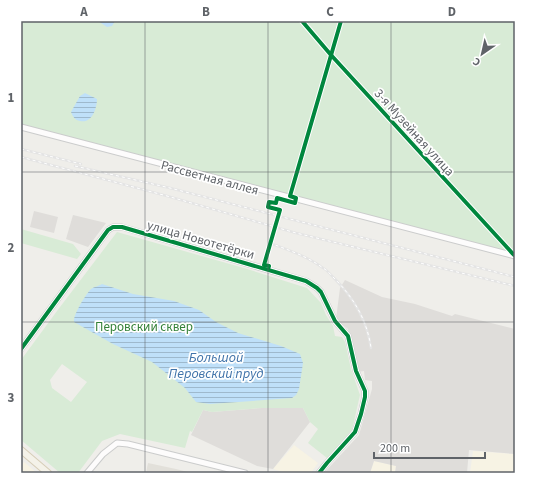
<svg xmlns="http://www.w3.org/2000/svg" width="536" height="494" font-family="'Source Sans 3',sans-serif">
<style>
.commercial{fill:#f7f3e4}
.industrial{fill:#dfddda}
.education{fill:#e2e0da}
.park{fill:#d8ebd6;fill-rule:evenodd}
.water{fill:url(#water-rules)}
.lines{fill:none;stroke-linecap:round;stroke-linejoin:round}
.minor-casing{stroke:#cbcccc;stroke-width:7}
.major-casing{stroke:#d7ceb8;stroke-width:8}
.minor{stroke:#fdfcfc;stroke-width:5}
.major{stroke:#f4f2e9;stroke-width:6}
.rail-casing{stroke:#e4e4e4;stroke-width:2.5}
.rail{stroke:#fff;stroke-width:1;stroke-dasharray:3;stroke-linecap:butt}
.cycleway-casing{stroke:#fff;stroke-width:6}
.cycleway{stroke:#00873e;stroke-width:4}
.grid{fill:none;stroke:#5f6368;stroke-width:1;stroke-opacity:0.55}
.labels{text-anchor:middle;stroke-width:3.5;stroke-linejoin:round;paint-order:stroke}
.street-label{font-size:13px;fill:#5f6368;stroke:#fff}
.park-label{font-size:13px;fill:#348238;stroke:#fff}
.water-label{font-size:14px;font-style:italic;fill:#4174aa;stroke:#fff}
.neatline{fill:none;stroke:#5f6368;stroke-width:1.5}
.grid-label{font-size:13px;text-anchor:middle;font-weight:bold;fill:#5f6368}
</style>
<defs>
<pattern id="water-rules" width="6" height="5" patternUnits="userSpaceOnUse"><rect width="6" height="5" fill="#bfe0f9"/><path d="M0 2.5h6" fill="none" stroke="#9eb9cd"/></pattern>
</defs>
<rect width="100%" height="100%" fill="#efeeea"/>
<g class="commercial">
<path d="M 294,445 L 318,463 L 311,473 L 286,473 L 273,469 Z"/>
<path d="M 473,451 L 515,454 L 515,473 L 470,473 Z"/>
<path d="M 374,461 L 396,466 L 395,473 L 370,473 Z"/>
<path d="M 24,462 L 37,473 L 21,473 L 21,466 Z"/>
</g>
<g class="industrial">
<path d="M 34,211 L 58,217 L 54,233 L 30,227 Z"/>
<path d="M 73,215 L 106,223 L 88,247 L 66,239 Z"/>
<path d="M 345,280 L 382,297 L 415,304 L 452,316 L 455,314 L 515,329 L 515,454 L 469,450 L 467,473 L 395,473 L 396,466 L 374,461 L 370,473 L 324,473 L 359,435 L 372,389 L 372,381 L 365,380 L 364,371 L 358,372 L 348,329 L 336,319 L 340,288 Z"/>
<path d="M 261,408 L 303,408 L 310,422 L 273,469 L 257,466 L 191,435 L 203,410 L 212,412 Z"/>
</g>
<path class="education" d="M 148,463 L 176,469 L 192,473 L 146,473 Z"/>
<g class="park">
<path d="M 21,21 L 515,21 L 515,253 L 305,200 L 21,126 Z"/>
<path d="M 21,229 L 73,244 L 81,254 L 77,259 L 21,243 Z"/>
<path d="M 117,232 L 244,268 L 307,288 L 321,303 L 326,315 L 333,326 L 335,336 L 342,337 L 345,342 L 351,369 L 360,395 L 352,430 L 327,458 L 308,443 L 318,429 L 310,422 L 303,408 L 261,408 L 212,412 L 203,410 L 192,432 L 190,431 L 185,448 L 120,434 L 102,441 L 78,473 L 60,473 L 21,440 L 21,360 L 57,311 ZM 62,364 L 87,382 L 71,402 L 52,388 L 50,380 Z"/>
</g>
<g class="water">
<path d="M 98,21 L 115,21 L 112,26 L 107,27 Z"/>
<path d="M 85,93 L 97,99 C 97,108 92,124 80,121 C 75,120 73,117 71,112 L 80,96 Z"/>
<path d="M 102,284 L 133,294 L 174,301 L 199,310 L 216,322 L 238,333 L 281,346 L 300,354 L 303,363 L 299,389 L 296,395 L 292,398 L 210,404 L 196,402 L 185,388 L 152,362 L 113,344 L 74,322 C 73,315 85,296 90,290 C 93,287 99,286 102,284 Z"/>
</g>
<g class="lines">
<g class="minor-casing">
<g id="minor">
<path d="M 21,127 L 515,256"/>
<path d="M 21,349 L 108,230 L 113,227 L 122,227 L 306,281 L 317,288 L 321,292 L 335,321 L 348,336 L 356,371 L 365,391 L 365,397 L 361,414 L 355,432 L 327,463 L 319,473"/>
<path d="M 87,473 L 103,454 L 117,443 L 128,444 L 245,473"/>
</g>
</g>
<g class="major-casing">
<path id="major" d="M 21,450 L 48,473"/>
</g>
<use href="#minor" class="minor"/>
<use href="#major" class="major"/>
<g class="rail-casing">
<g id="rail">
<path d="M 21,149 L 81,164"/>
<path d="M 21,157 L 167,196 L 296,233 L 515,286"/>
<path d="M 75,166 L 170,188 L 515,277"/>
<path d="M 270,243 C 288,250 307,256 323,268 C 327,270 331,275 334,278 C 354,298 367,320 371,348"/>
</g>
</g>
<use href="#rail" class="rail"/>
<g class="cycleway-casing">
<g id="cycleway">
<path d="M 302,21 L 331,55 L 514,255"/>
<path d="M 268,269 L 269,266 L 264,265 L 280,210 L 268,207 L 269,202 L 276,203 L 277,198 L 295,203 L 296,198 L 290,196 L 341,21"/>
<path d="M 21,349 L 108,230 L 113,227 L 122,227 L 306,281 L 317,288 L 321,292 L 335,321 L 348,336 L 356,371 L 365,391 L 365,397 L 361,414 L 355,432 L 327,463 L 319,473"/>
</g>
</g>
<use href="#cycleway" class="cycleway"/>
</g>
<path class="grid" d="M 145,21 L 145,473M 268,21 L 268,473M 391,21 L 391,473M 21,172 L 515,172M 21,322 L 515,322"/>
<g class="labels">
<g class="street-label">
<text transform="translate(415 132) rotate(48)" y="5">3-я Музейная улица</text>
<text transform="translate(210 177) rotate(15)" y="5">Рассветная аллея</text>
<text transform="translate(201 239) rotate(16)" y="5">улица Новотетёрки</text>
</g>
<g class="park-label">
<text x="144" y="331">Перовский сквер</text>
</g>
<g class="water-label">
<text x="216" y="362">Большой<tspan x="216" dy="16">Перовский пруд</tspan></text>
</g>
</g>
<rect width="536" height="494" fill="none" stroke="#ffffff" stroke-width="44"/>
<g transform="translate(482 54) rotate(214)" stroke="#ffffff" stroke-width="3" paint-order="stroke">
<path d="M0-3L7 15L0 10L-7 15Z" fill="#5f6368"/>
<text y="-6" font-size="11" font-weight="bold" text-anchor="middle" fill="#5f6368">С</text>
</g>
<path d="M374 452v6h111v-6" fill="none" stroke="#5f6368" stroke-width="2"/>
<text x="380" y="452" font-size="12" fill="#5f6368" stroke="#ffffff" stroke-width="3" paint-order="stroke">200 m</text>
<rect x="22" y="22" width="492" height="450" class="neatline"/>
<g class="grid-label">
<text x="84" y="16">A</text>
<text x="206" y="16">B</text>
<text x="330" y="16">C</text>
<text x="452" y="16">D</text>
<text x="11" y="102">1</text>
<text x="11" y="252">2</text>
<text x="11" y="402">3</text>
</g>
</svg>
